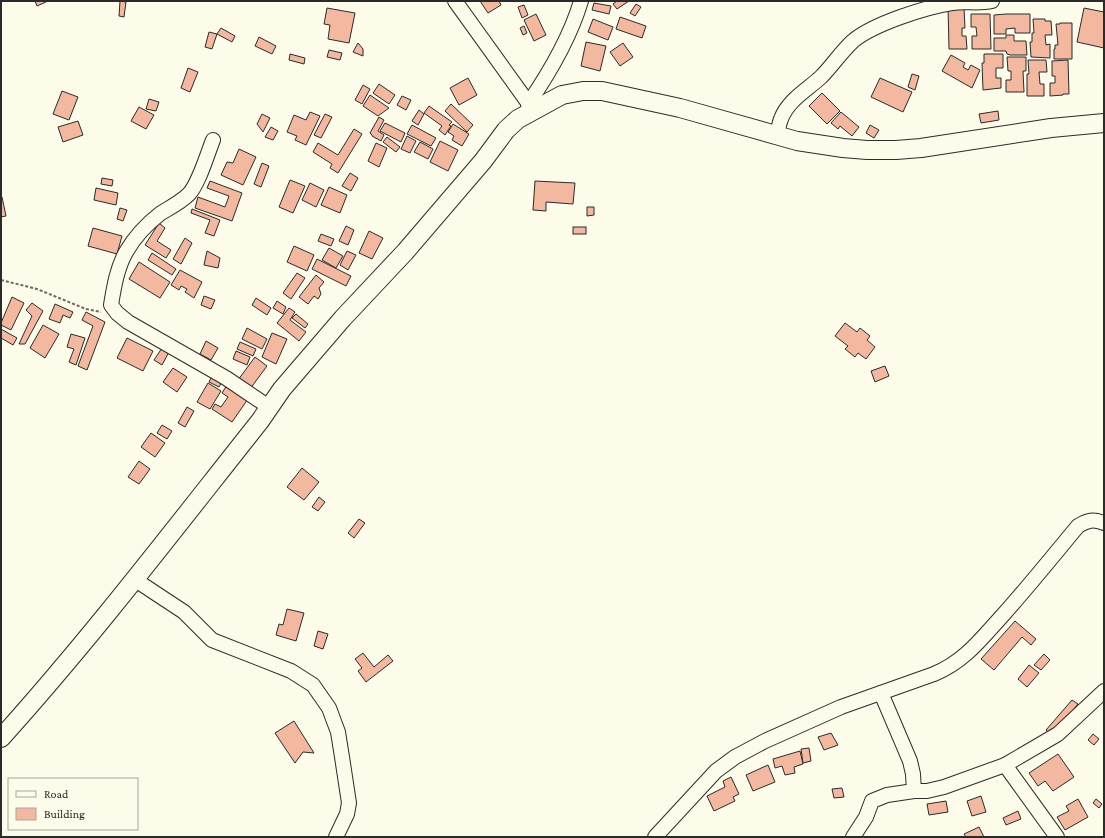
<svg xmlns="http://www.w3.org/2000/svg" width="1105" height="838" font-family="'Crimson Pro',serif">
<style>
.building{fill:#f2b8a0;stroke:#2b2b2b}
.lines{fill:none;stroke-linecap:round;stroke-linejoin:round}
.minor-casing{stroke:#2b2b2b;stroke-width:16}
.major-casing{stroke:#2b2b2b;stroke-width:20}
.path{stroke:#6a6964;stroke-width:2;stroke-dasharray:3 2;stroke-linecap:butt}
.minor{stroke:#fdfbea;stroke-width:14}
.major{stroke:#fdfbea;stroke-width:18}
</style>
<rect width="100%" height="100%" fill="#fdfbea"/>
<g class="building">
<path d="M 35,1 L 46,1 L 46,2 L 37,6 Z"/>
<path d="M 120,1 L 126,2 L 124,17 L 119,16 Z"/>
<path d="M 480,1 L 499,1 L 501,5 L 488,13 Z"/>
<path d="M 617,1 L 629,1 L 617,9 L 613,4 Z"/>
<path d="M 594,3 L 611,6 L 609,14 L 592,10 Z"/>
<path d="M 636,4 L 641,7 L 635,16 L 630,13 Z"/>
<path d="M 524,5 L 528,15 L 522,18 L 518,7 Z"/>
<path d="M 948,7 L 964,8 L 965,28 L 962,28 L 962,36 L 966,36 L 967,49 L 949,49 Z"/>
<path d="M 327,8 L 355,13 L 349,43 L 328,39 L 330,25 L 324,24 Z"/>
<path d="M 1084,8 L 1104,12 L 1104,48 L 1077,42 Z"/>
<path d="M 536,14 L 546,35 L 534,41 L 524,20 Z"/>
<path d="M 971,14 L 990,14 L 991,49 L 972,49 L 972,36 L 977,36 L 976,27 L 971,27 Z"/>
<path d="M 1006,14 L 1030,14 L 1030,33 L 1015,33 L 1015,28 L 1006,29 L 1006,34 L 994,34 L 994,15 Z"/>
<path d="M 620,17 L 646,26 L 642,38 L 616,29 Z"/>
<path d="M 593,19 L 613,27 L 608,40 L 588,32 Z"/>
<path d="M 1033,19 L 1045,19 L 1045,21 L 1051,21 L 1052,35 L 1045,35 L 1046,45 L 1050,44 L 1050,58 L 1031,57 L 1030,42 L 1032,42 L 1032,33 L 1034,33 Z"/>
<path d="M 1060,23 L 1072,23 L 1072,59 L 1054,59 L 1054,49 L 1055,49 L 1055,45 L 1058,45 L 1056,24 L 1060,24 Z"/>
<path d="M 524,26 L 527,33 L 523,35 L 520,28 Z"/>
<path d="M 221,28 L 235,36 L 232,42 L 217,34 Z"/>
<path d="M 209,32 L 217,34 L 212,49 L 205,47 Z"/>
<path d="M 1006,35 L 1014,35 L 1014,41 L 1026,41 L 1027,55 L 1010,55 L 1007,54 L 1006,51 L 994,51 L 994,38 L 1006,38 Z"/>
<path d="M 259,37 L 276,46 L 272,54 L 255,46 Z"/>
<path d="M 586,42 L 606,46 L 600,71 L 581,66 Z"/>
<path d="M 358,43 L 363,49 L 363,56 L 353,52 Z"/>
<path d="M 623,43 L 633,57 L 620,66 L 610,52 Z"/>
<path d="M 329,50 L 342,53 L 340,60 L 327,57 Z"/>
<path d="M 290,54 L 305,58 L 304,64 L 289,60 Z"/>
<path d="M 984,54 L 1003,54 L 1003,68 L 996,68 L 996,78 L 1001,78 L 1001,88 L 983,90 L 982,63 L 984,63 Z"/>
<path d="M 951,55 L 965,63 L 963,67 L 968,70 L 971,65 L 980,70 L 972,88 L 942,71 Z"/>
<path d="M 1007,57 L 1026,57 L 1026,71 L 1023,71 L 1024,92 L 1006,92 L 1006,80 L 1011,80 L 1011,71 L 1008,71 Z"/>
<path d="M 1028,60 L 1046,60 L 1047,72 L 1039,72 L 1040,84 L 1044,84 L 1044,96 L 1027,96 L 1027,74 L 1029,74 Z"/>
<path d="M 1068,60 L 1069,94 L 1063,94 L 1063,95 L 1050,96 L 1050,83 L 1055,83 L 1055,76 L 1052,76 L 1052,61 Z"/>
<path d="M 188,68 L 198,72 L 190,92 L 181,88 Z"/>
<path d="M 912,74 L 919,76 L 915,90 L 908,87 Z"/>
<path d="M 468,78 L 477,95 L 459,105 L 450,88 Z"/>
<path d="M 880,78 L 912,92 L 903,112 L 871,97 Z"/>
<path d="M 379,84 L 395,95 L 389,104 L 373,93 Z"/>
<path d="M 363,85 L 370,89 L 362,104 L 355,100 Z"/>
<path d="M 62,91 L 78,97 L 69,120 L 53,114 Z"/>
<path d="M 822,93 L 840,111 L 827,124 L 809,106 Z"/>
<path d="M 370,95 L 389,108 L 378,116 L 363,106 Z"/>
<path d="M 402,96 L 411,100 L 406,110 L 397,105 Z"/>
<path d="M 149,99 L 159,102 L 156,111 L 146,109 Z"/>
<path d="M 451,104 L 473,125 L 467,132 L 445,111 Z"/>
<path d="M 429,106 L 452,122 L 449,125 L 451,126 L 445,135 L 439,130 L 442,126 L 424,113 Z"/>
<path d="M 139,107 L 154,115 L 146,129 L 131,121 Z"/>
<path d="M 419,110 L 424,114 L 418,125 L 412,121 Z"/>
<path d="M 998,111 L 999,120 L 981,123 L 979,114 Z"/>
<path d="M 310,112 L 320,116 L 306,145 L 295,140 L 297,136 L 287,132 L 294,115 L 306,120 Z"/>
<path d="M 841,112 L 859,127 L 852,136 L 840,126 L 838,129 L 831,123 Z"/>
<path d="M 262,114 L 270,118 L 263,132 L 257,124 Z"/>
<path d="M 325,114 L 332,117 L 321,138 L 314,135 Z"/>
<path d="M 379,117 L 384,120 L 378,131 L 384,135 L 381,141 L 372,136 L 372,135 L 370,133 Z"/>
<path d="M 78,121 L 83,135 L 63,142 L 58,127 Z"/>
<path d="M 385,123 L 405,133 L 401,142 L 380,131 Z"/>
<path d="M 453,124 L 469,134 L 462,146 L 452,140 L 454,136 L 448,132 Z"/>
<path d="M 412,125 L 436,138 L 431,146 L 407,134 Z"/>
<path d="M 870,125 L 879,130 L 874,138 L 866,133 Z"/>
<path d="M 271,127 L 278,131 L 273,140 L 265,137 Z"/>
<path d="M 354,129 L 362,134 L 338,173 L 330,168 L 332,164 L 313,152 L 318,143 L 338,155 Z"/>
<path d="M 407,136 L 416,141 L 410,153 L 401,149 Z"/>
<path d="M 387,137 L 400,147 L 396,152 L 383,142 Z"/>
<path d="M 440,141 L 458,150 L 448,171 L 430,162 Z"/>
<path d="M 420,142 L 433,149 L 428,159 L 414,152 Z"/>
<path d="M 376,143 L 387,148 L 379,167 L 368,161 Z"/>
<path d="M 239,149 L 256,157 L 243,185 L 221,175 L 227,162 L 233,163 Z"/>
<path d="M 262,163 L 269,166 L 261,187 L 254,184 Z"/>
<path d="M 350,173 L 358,178 L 351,191 L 342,186 Z"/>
<path d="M 102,178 L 113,180 L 112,186 L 101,184 Z"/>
<path d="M 290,180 L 305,186 L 293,213 L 279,207 Z"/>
<path d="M 210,181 L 242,193 L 232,221 L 195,208 L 198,197 L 225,207 L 229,196 L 207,188 Z"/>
<path d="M 535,181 L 575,183 L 573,204 L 546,202 L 546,211 L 533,210 Z"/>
<path d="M 310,183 L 324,190 L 316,207 L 302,200 Z"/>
<path d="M 329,187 L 347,195 L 340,213 L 321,205 Z"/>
<path d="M 96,188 L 118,193 L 116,205 L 94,200 Z"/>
<path d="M 1,197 L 2,197 L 6,216 L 1,217 Z"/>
<path d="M 587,207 L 594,207 L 594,215 L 587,216 Z"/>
<path d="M 120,208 L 127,210 L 123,221 L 117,219 Z"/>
<path d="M 192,209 L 220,220 L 214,236 L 205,233 L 210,220 L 191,213 Z"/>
<path d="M 159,223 L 165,228 L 157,241 L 171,250 L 166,258 L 145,245 Z"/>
<path d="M 346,226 L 354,230 L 348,245 L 339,241 Z"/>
<rect x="573" y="227" width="13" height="7"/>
<path d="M 93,228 L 122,236 L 117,254 L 88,246 Z"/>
<path d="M 369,231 L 383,238 L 372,259 L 359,253 Z"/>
<path d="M 321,234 L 334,239 L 331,246 L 318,241 Z"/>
<path d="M 185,238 L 192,243 L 181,264 L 173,259 Z"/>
<path d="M 294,246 L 314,255 L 307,271 L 287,262 Z"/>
<path d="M 329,248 L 343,256 L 336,268 L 322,260 Z"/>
<path d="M 207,251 L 220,258 L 218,268 L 204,265 Z"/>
<path d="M 347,251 L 356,255 L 348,270 L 340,265 Z"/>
<path d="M 152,253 L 176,269 L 172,275 L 148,260 Z"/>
<path d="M 317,259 L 351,276 L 346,286 L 312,269 Z"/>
<path d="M 139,262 L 170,282 L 160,298 L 129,279 Z"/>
<path d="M 180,270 L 202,282 L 194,298 L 185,292 L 187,289 L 181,286 L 179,290 L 171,285 Z"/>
<path d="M 297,273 L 305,278 L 291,299 L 283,293 Z"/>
<path d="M 316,275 L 324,282 L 319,288 L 321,294 L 318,299 L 314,296 L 308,304 L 299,297 Z"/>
<path d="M 204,296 L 215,300 L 211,309 L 201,305 Z"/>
<path d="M 12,297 L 24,303 L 11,330 L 1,325 L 1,323 Z"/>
<path d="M 256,298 L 271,308 L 267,315 L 252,305 Z"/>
<path d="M 277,301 L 286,307 L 283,314 L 273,308 Z"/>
<path d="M 32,303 L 43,311 L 25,344 L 19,344 L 32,316 L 26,310 Z"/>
<path d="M 55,304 L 73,312 L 70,318 L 63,315 L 60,323 L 49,319 Z"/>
<path d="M 289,308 L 295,312 L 290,320 L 306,332 L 299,341 L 277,323 Z"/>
<path d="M 86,312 L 105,322 L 87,370 L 78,366 L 93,326 L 82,320 Z"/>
<path d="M 296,314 L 308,324 L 305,328 L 292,318 Z"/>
<path d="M 845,323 L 857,332 L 860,328 L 870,336 L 867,340 L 875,347 L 866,359 L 858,353 L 855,357 L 845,349 L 848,346 L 835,336 Z"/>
<path d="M 43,325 L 59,334 L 45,358 L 30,348 Z"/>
<path d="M 247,328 L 267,339 L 262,349 L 242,339 Z"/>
<path d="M 1,329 L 17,338 L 13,345 L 1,338 Z"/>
<path d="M 272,333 L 287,339 L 276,364 L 262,357 Z"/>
<path d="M 71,334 L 85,338 L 76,365 L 69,362 L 74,349 L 67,347 Z"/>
<path d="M 127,338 L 153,351 L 143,371 L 117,358 Z"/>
<path d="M 206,341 L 218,348 L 211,360 L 200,354 Z"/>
<path d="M 240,342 L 256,349 L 253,356 L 237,349 Z"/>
<path d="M 162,348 L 169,352 L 162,365 L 154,360 Z"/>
<path d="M 236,351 L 250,357 L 247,365 L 233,359 Z"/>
<path d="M 255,357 L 267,366 L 250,389 L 238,380 Z"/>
<path d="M 885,366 L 889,376 L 875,382 L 871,371 Z"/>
<path d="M 173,368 L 187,377 L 177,392 L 163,382 Z"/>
<path d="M 213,374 L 223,380 L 219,387 L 209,382 Z"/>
<path d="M 208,383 L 221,391 L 210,409 L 197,402 Z"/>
<path d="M 227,385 L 248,399 L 232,422 L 212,409 L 215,404 L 221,407 L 228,397 L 222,393 Z"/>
<path d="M 187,407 L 194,411 L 185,427 L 178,423 Z"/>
<path d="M 162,425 L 172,431 L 167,439 L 157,433 Z"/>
<path d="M 151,433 L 165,443 L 155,457 L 141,447 Z"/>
<path d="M 139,461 L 150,469 L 139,484 L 128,477 Z"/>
<path d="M 302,468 L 319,482 L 304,500 L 287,487 Z"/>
<path d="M 319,497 L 325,502 L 318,511 L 312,507 Z"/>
<path d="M 359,519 L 365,523 L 354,538 L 348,533 Z"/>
<path d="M 287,609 L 304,613 L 296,641 L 276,635 L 279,624 L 283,625 Z"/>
<path d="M 1015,621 L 1036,639 L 1031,645 L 1022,637 L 994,670 L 981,659 Z"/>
<path d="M 318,631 L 328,634 L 323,649 L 314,646 Z"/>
<path d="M 363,653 L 374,667 L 388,655 L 393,661 L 366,682 L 358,671 L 362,668 L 355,659 Z"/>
<path d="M 1044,654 L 1050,660 L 1041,670 L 1034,665 Z"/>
<path d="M 1029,665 L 1039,673 L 1027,687 L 1018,679 Z"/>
<path d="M 1072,700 L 1078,704 L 1052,735 L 1046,730 Z"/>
<path d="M 294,721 L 314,753 L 303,752 L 295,763 L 275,733 Z"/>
<path d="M 831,733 L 838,745 L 824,750 L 818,737 Z"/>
<path d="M 1093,734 L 1099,739 L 1094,745 L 1088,740 Z"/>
<path d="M 809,748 L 811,761 L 803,763 L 801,749 Z"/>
<path d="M 800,751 L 803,764 L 794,767 L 795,773 L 785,775 L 782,766 L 775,768 L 773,759 Z"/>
<path d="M 1058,754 L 1074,777 L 1053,791 L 1045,781 L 1038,786 L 1029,773 Z"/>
<path d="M 768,765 L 775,782 L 753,791 L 746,775 Z"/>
<path d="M 731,777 L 739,794 L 733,797 L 735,801 L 714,811 L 707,796 L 725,787 L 723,781 Z"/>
<path d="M 842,788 L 844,797 L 834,798 L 832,789 Z"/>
<path d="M 981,796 L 986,812 L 972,816 L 967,801 Z"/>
<path d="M 1078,799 L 1088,817 L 1065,830 L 1057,817 L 1069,811 L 1066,806 Z"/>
<path d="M 1096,799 L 1102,804 L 1099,808 L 1093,803 Z"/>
<path d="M 946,801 L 948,812 L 929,815 L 927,804 Z"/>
<path d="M 1018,811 L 1021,819 L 1006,825 L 1003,818 Z"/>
<path d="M 979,827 L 984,837 L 966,837 L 964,834 Z"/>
</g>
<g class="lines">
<g class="minor-casing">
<g id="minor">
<path d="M 455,1 L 534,111"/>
<path d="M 528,104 C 550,72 570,38 581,1"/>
<path d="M 777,136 C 778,131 779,124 781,119 C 788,100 807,90 821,77 C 832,66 841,52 853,41 C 873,24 926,7 952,3 C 966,1 979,4 992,1"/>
<path d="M 213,140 C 207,155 199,183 189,194 C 181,202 171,207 161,213 C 148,223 134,238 126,252 C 117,268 114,287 111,305 L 117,313 L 128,322 L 226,378 L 269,407"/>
<path d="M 134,579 L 184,612 L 212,640 L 291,671 L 313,685 L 329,708 L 338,732 L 342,757 L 349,803 L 347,814 L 336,837"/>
<path d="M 881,693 L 910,761 L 913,774 L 914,791"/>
<path d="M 1005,765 L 1057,837"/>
<path d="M 655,837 L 716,771 L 735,757 L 765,741 L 841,707 L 934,674 C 964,662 981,639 1003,615 C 1029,586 1053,556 1078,526 C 1088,520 1093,519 1104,523"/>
<path d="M 853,837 L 866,817 L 872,801 L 887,795 L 914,791 L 927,791 L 944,787 L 1005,765 L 1058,734 L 1104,691"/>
</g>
</g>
<g class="major-casing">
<path id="major" d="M 1,738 C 92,637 175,528 260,421 L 282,389 L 343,318 L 405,252 L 483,161 L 506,130 L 518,119 L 562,95 L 583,91 L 602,91 L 680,108 L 797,141 L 843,148 L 867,150 L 896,150 L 921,148 L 1051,128 L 1104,123"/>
</g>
<path class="path" d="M 1,280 L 37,289 L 86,309 L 101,312"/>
<use href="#minor" class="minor"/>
<use href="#major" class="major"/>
</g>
<rect width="1105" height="838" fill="none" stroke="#2b2b2b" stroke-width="4"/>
<rect x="8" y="778" width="130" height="52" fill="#fdfbea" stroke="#a9a89e"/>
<rect x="16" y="791" width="20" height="6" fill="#fdfbea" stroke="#a9a89e"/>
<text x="44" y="798" font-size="12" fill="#2b2b2b">Road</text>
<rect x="16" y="808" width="20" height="12" fill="#f2b8a0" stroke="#a9a89e"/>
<text x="44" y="818" font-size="12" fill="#2b2b2b">Building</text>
</svg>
